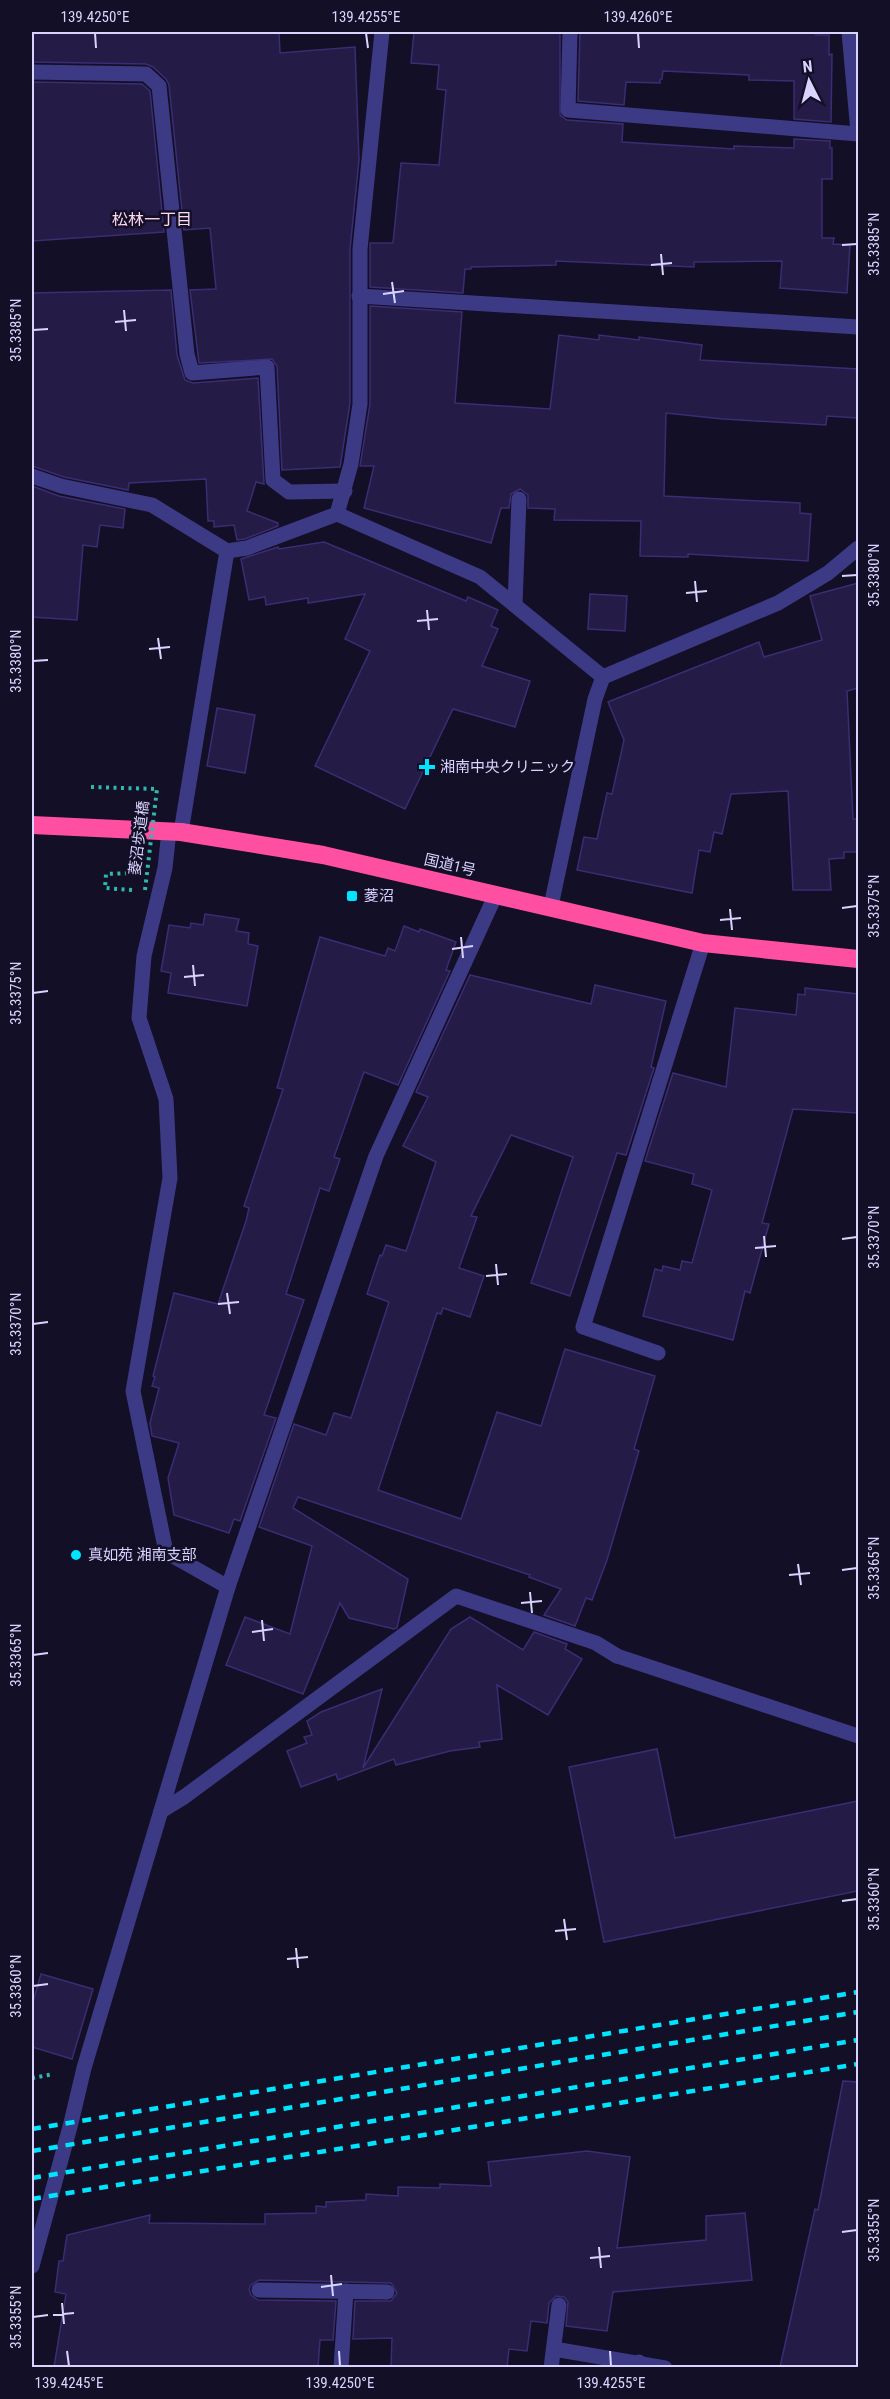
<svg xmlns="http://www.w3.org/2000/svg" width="890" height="2399" font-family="'Roboto Condensed','Noto Sans JP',sans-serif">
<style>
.building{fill:#241b47;stroke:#3b2d73;stroke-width:1.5}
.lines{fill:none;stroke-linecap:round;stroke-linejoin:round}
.path{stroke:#2fb8b0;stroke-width:4;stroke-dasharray:3 4.5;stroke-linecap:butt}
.lane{stroke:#3d3a85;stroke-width:15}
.street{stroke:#3d3a85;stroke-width:15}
.highway{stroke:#ff4fa3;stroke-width:18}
.rail{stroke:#00e5ff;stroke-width:4.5;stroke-dasharray:9 8;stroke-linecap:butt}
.path-bridge{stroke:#2fb8b0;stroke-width:4;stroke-dasharray:3 4.5;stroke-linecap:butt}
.ticks{fill:none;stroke:#d9d4ff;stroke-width:2}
.poi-dot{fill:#00e5ff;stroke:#130f26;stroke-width:2}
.labels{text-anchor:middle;stroke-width:5;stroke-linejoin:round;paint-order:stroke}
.poi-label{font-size:15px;fill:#d9d4ff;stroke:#130f26;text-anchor:start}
.street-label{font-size:15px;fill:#d9d4ff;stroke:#130f26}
.neighbourhood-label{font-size:16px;fill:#ffd6f0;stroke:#130f26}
.neatline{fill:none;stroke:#d9d4ff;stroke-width:2}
.ticks-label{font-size:15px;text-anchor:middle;fill:#d9d4ff}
</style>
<rect width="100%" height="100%" fill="#130f26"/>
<g class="building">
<path d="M 32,32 L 279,32 L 280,53 L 355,47 L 359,160 L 350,249 L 350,403 L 340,467 L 282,470 L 277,366 L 272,359 L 199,363 L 190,290 L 216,289 L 210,228 L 184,230 L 169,85 L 166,79 L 153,67 L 146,64 L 32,62 Z"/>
<path d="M 414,32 L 560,32 L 560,115 L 567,120 L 623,124 L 622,142 L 734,149 L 734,146 L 794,148 L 794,139 L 830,141 L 830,148 L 832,148 L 832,179 L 822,179 L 822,238 L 834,238 L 833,244 L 850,245 L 847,293 L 780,288 L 782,261 L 694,262 L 694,267 L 556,261 L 556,265 L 471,267 L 471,269 L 465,269 L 463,293 L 370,287 L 370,243 L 393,243 L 401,163 L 439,165 L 446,90 L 437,89 L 439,65 L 411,63 Z"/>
<path d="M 580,32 L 816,32 L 816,35 L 829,35 L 829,55 L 832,54 L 831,122 L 794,119 L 794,81 L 749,80 L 749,75 L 663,71 L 662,79 L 660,80 L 660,83 L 626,82 L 624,105 L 578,101 Z"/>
<path d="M 32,82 L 142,84 L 150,91 L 164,232 L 32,241 Z"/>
<path d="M 171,290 L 177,355 L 185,380 L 193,383 L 258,378 L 264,484 L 256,482 L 247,511 L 278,523 L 278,526 L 245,539 L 237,540 L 234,525 L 214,527 L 214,521 L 208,521 L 206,479 L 129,483 L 128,490 L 64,477 L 32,466 L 32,293 Z"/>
<path d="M 370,306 L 462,312 L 455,403 L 550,409 L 559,335 L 599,340 L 599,335 L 639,340 L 639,337 L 702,345 L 700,360 L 858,369 L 858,418 L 827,416 L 826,425 L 723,419 L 666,413 L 664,496 L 800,503 L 800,513 L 811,514 L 808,561 L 688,554 L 688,557 L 640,556 L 641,521 L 554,520 L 555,509 L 528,508 L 528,495 L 520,489 L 511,494 L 509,508 L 501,508 L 491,543 L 364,508 L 374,466 L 360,466 L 370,404 Z"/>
<path d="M 32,486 L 59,496 L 125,509 L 123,528 L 100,525 L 97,547 L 83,545 L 77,620 L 32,617 Z"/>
<path d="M 324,542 L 466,601 L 468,597 L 498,610 L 491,626 L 498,629 L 482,666 L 530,681 L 515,727 L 453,709 L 405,809 L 315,766 L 370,651 L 345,639 L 365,594 L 308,603 L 308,598 L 266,605 L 265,597 L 249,600 L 241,559 L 278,547 L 279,549 Z"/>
<path d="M 858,583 L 858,688 L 847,691 L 853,819 L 858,819 L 858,852 L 844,852 L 844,858 L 829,859 L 831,890 L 793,890 L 788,791 L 731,794 L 722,834 L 714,832 L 710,852 L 699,850 L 692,893 L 577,870 L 584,837 L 597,839 L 607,793 L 612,794 L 624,740 L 608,702 L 759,642 L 764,657 L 822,640 L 810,596 Z"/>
<path d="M 590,594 L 627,596 L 625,631 L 588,629 Z"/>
<path d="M 217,708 L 255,715 L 245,773 L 207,766 Z"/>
<path d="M 205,914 L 239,919 L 236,931 L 249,933 L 248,944 L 258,946 L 247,1006 L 168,993 L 171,973 L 161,971 L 169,925 L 190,928 L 191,923 L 203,925 Z"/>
<path d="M 404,926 L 419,932 L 420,929 L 456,942 L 446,970 L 450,971 L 398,1085 L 364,1072 L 334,1157 L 340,1159 L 329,1191 L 320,1188 L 286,1294 L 304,1300 L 264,1415 L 276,1418 L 240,1521 L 234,1519 L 229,1533 L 174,1515 L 168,1478 L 179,1443 L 152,1436 L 150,1423 L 159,1388 L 152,1386 L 155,1377 L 153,1376 L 174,1293 L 218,1304 L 246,1221 L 249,1208 L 244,1206 L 283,1089 L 277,1088 L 320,937 L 385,956 L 388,948 L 395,951 Z"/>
<path d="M 470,975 L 591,1004 L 595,985 L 666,1001 L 651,1067 L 654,1068 L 626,1155 L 617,1153 L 570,1296 L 531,1283 L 573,1157 L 511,1135 L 471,1216 L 477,1217 L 459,1268 L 484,1276 L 470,1317 L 443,1308 L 441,1314 L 437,1313 L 378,1490 L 461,1519 L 497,1412 L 541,1426 L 565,1349 L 655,1376 L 634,1449 L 639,1451 L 607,1560 L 592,1600 L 586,1598 L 575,1626 L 544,1615 L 561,1589 L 529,1577 L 530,1575 L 298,1497 L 293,1508 L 408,1579 L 397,1628 L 394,1629 L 349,1618 L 340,1603 L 303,1694 L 226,1665 L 245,1617 L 290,1634 L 312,1546 L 259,1527 L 294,1424 L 326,1435 L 334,1413 L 351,1418 L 389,1302 L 367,1294 L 380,1255 L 382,1256 L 386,1245 L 406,1251 L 436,1162 L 403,1146 L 428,1097 L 416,1092 Z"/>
<path d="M 805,988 L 858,994 L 858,1113 L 793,1109 L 762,1223 L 769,1224 L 750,1293 L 745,1291 L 733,1340 L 643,1316 L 655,1269 L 662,1271 L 663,1266 L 680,1270 L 682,1261 L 692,1263 L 712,1190 L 692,1184 L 694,1174 L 645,1161 L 673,1073 L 726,1087 L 735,1008 L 796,1015 L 798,994 L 805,995 Z"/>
<path d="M 470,1617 L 523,1650 L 534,1632 L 567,1644 L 565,1649 L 582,1659 L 548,1715 L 497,1685 L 502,1739 L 479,1742 L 480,1747 L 450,1751 L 396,1765 L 394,1759 L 338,1780 L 336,1774 L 301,1787 L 287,1751 L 307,1743 L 304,1737 L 312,1735 L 307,1721 L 321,1712 L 382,1689 L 363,1768 L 451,1629 Z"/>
<path d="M 657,1749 L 675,1838 L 858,1801 L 858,1891 L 604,1942 L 569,1767 Z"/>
<path d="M 41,1974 L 93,1989 L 72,2059 L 32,2047 L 32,2005 Z"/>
<path d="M 843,2081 L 858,2082 L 858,2367 L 780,2367 L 815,2209 L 818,2210 Z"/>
<path d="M 587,2151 L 630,2157 L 617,2248 L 706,2240 L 706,2216 L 745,2213 L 752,2280 L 613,2292 L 607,2331 L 566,2326 L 568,2302 L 564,2297 L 556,2296 L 549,2303 L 547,2323 L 531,2321 L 527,2351 L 509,2349 L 507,2367 L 391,2367 L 392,2338 L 353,2339 L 355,2301 L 391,2301 L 397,2293 L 391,2283 L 259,2280 L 251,2285 L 249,2289 L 251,2295 L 258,2300 L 336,2301 L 333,2340 L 320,2340 L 318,2367 L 54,2367 L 66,2294 L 55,2292 L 59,2261 L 63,2261 L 67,2235 L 150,2215 L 149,2223 L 265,2224 L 265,2214 L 316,2213 L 316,2206 L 326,2207 L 326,2202 L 366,2200 L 366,2194 L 398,2196 L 398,2187 L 440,2188 L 440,2184 L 491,2186 L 488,2162 Z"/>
</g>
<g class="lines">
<g class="path">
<path d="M 91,787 L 157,789"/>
<path d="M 132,890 L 105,888 L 106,874 L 135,873"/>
<path d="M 32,2078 L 54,2074"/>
</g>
<g class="lane">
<path d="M 515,604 L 519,499"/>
<path d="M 658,1353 L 583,1327 L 703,943"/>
<path d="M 161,1811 L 184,1797 L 456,1596 L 596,1643 L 617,1656"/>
<path d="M 259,2290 L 387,2292"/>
<path d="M 554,2349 L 665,2368"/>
<path d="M 551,2368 L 559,2305"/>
</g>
<g class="street">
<path d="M 570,32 L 568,110 L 858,134"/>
<path d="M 849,32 L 858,132"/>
<path d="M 32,72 L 146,74 L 159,86 L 187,354 L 192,373 L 267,367 L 273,480 L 289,492 L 345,491"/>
<path d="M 359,296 L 858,327"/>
<path d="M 32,476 L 61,486 L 152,505 L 227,551 L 247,548 L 337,514 L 351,464 L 360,404 L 360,249 L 382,32"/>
<path d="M 337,514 L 480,577 L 603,677"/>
<path d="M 169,831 L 165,868 L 144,956 L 139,1018 L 166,1099 L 170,1178 L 133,1391 L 166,1552 L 228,1587"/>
<path d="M 181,832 L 227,551"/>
<path d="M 551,906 L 595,699 L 603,677 L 778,603 L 828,573 L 858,548"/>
<path d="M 617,1656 L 858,1736"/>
<path d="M 32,2266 L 71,2123 L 84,2068 L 228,1587 L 376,1156 L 496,894"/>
<path d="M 341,2368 L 346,2291"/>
<path d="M 639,2368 L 639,2362"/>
</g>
<path class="highway" d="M 32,825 L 181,832 L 323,855 L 703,943 L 858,959"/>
<g class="rail">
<path d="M 32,2129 L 858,1992"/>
<path d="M 32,2151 L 858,2012"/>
<path d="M 32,2178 L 858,2040"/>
<path d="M 32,2199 L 858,2064"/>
</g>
<path class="path-bridge" d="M 145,890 L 157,789"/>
</g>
<path class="ticks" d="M 95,33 L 96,48M 366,33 L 368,48M 638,33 L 639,48M 842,245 L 857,244M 661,254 L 663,275M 651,265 L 672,263M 392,282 L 395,303M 383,294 L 404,291M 124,310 L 126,331M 115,322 L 136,320M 33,330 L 48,329M 842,576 L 857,575M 695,581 L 697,602M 686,593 L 707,591M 427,610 L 429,630M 417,621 L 438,619M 158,638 L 161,659M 149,649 L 170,647M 33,661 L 48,660M 842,908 L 857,906M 730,909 L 732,930M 720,920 L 741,918M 461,937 L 463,958M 452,949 L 473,946M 193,965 L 195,986M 184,977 L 204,975M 33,993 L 48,991M 764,1236 L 766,1257M 842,1239 L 857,1237M 755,1248 L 776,1246M 496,1264 L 498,1285M 486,1276 L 507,1274M 227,1293 L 230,1314M 218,1304 L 239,1302M 33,1324 L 48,1322M 798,1564 L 801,1585M 842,1570 L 857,1568M 789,1575 L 810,1573M 530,1592 L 532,1613M 521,1603 L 542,1601M 262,1620 L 264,1641M 252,1632 L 273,1629M 33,1655 L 48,1653M 842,1901 L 857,1899M 564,1919 L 567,1940M 555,1931 L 576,1929M 296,1948 L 298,1968M 287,1959 L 308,1957M 33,1986 L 48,1984M 842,2232 L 857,2230M 599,2247 L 601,2268M 590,2258 L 610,2256M 331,2275 L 333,2296M 321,2287 L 342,2284M 62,2303 L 64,2324M 53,2315 L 74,2313M 33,2317 L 48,2315M 67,2351 L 69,2366M 339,2351 L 340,2366M 610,2351 L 611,2366"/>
<g class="poi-dot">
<path d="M424 758h6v6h6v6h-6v6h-6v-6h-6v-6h6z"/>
<rect x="346" y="890" width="12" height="12" rx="3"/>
<circle cx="76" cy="1555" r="6"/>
</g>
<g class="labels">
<g class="poi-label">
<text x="440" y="772">湘南中央クリニック</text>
<text x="364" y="901">菱沼</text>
<text x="88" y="1560">真如苑 湘南支部</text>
</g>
<g class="street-label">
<text transform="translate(139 838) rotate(-83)" y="5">菱沼歩道橋</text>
<text transform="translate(450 865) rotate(13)" y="5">国道1号</text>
</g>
<g class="neighbourhood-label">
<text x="152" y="225">松林一丁目</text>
</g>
</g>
<rect width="890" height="2399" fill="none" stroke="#130f26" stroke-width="66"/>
<g transform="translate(809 81) rotate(354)" stroke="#130f26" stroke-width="4.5" paint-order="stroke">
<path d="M0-4.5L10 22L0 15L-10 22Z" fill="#d9d4ff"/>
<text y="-9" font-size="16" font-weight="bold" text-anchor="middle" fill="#d9d4ff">N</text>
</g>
<rect x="33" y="33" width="824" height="2333" class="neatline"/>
<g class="ticks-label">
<text x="95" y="22">139.4250°E</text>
<text x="366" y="22">139.4255°E</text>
<text x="638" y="22">139.4260°E</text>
<text transform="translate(874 244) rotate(-90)" y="5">35.3385°N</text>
<text transform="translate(16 330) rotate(-90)" y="5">35.3385°N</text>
<text transform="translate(874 575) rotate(-90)" y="5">35.3380°N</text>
<text transform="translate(16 661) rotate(-90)" y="5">35.3380°N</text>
<text transform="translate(874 906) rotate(-90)" y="5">35.3375°N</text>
<text transform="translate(16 993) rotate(-90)" y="5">35.3375°N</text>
<text transform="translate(874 1237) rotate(-90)" y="5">35.3370°N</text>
<text transform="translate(16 1324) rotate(-90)" y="5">35.3370°N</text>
<text transform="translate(874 1568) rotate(-90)" y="5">35.3365°N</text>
<text transform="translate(16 1655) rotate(-90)" y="5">35.3365°N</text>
<text transform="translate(874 1899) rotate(-90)" y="5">35.3360°N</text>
<text transform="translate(16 1986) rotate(-90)" y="5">35.3360°N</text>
<text transform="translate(874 2230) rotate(-90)" y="5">35.3355°N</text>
<text transform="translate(16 2317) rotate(-90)" y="5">35.3355°N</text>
<text x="69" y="2388">139.4245°E</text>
<text x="340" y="2388">139.4250°E</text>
<text x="611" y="2388">139.4255°E</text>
</g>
</svg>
